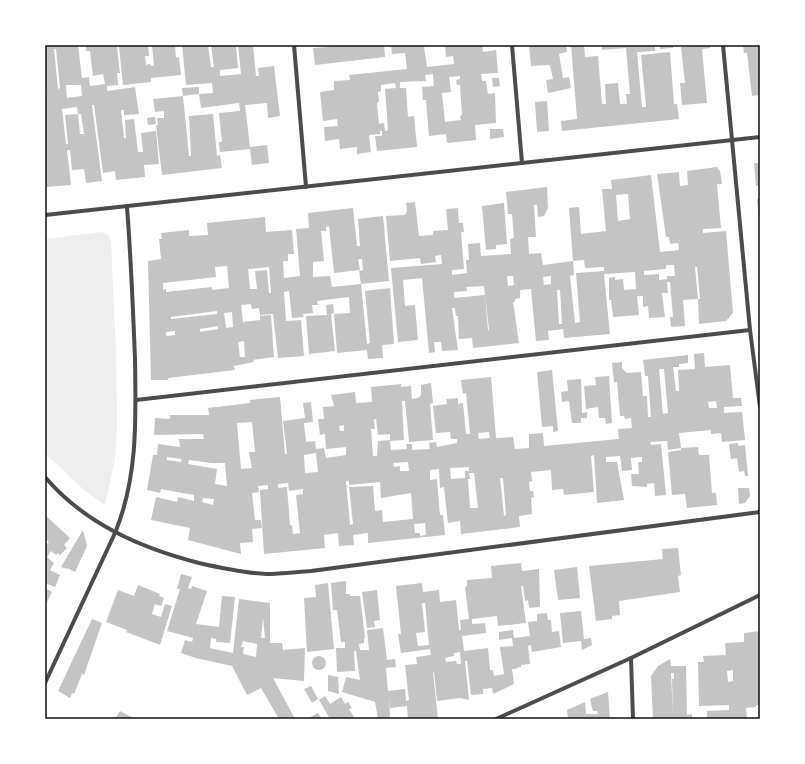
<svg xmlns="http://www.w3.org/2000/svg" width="805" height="764" font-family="'DejaVu Sans',sans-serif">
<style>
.green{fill:#eee}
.building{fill:#c4c4c4;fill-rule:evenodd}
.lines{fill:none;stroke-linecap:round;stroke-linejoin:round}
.minor{stroke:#4c4c4c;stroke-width:4}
.neatline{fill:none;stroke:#111;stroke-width:1.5}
</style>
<rect width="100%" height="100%" fill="#fff"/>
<path class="green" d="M 102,232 L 108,235 L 111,241 L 116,353 L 117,424 L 115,459 L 105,505 L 85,491 L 45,453 L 45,239 Z"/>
<g class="building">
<path d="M 45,45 L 78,45 L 82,78 L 89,77 L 90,86 L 105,84 L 103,74 L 93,76 L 90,51 L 86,51 L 86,45 L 148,45 L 149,56 L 145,56 L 146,65 L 150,64 L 150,66 L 154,66 L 152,45 L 175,45 L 176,58 L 179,57 L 181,75 L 151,78 L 151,82 L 123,85 L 119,47 L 117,47 L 120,73 L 117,73 L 118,85 L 107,86 L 107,91 L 135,87 L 139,114 L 124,115 L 124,110 L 121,110 L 124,138 L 126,138 L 125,120 L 134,119 L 138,152 L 143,152 L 141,133 L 156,131 L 159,164 L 144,165 L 145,177 L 116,180 L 115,171 L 103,173 L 94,105 L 92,105 L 102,181 L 86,183 L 84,169 L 72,170 L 70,150 L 67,150 L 71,185 L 45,187 L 45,98 L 47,97 L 46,89 L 45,89 ZM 54,49 L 56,49 L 60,88 L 58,89 ZM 66,85 L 81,85 L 82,96 L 67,98 ZM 77,107 L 78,114 L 81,114 L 84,134 L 80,134 L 78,114 L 65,115 L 68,144 L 66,144 L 62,109 Z"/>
<path d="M 182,45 L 208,45 L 211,67 L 214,67 L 211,45 L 236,45 L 238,68 L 220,70 L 220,76 L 241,74 L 238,45 L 253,45 L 256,76 L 259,76 L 258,68 L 274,66 L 280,116 L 268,118 L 267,103 L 245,105 L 250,147 L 267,145 L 269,163 L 252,165 L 250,149 L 220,152 L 219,142 L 222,142 L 219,113 L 240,111 L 239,103 L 201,108 L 199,94 L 213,93 L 212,83 L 186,85 Z"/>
<path d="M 329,45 L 384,45 L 385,57 L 315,65 L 313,48 L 329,47 Z"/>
<path d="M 391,45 L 432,45 L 424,47 L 427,67 L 454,64 L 453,56 L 446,57 L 445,45 L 482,45 L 483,52 L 496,50 L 498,73 L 481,74 L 482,81 L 486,81 L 488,94 L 495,93 L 496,123 L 475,125 L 476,140 L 447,143 L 446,134 L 429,136 L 426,100 L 423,100 L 422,87 L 434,86 L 433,74 L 425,75 L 426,81 L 400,82 L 400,88 L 406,88 L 408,117 L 414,116 L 417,147 L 377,151 L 375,136 L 382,136 L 382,131 L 380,131 L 380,134 L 369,135 L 371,152 L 357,154 L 357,147 L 340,149 L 339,139 L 325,141 L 324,127 L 338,126 L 337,119 L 323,121 L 320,92 L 334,90 L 334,81 L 350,80 L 349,75 L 407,69 L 405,53 L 392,54 ZM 460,76 L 460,79 L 456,80 L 457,85 L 460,85 L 462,115 L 460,116 L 461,120 L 445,122 L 442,93 L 451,92 L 449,77 ZM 395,83 L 396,88 L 385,89 L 388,130 L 385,131 L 384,123 L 379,124 L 377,103 L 379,102 L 378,92 L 381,91 L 381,85 Z"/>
<path d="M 529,45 L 566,45 L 567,52 L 559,54 L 563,78 L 569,77 L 571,88 L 548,93 L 546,80 L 553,79 L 550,65 L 531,66 Z"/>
<path d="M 571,45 L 584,45 L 585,57 L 598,56 L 602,104 L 606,104 L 605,84 L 618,83 L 620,104 L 627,104 L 626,94 L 630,94 L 626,48 L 602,50 L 602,45 L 655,45 L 655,51 L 637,52 L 642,107 L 646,107 L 641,55 L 670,52 L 674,104 L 677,104 L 679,119 L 562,131 L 561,121 L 577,119 Z"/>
<path d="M 660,45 L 673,45 L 673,48 L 660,49 Z"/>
<path d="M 710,45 L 710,48 L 702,49 L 707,103 L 682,105 L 680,83 L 685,83 L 681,47 Z"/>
<path d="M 743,45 L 760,45 L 760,95 L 752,96 L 747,53 L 744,53 Z"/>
<path d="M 492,78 L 499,78 L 500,86 L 493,87 Z"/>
<path d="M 199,87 L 199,94 L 183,96 L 182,88 Z"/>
<path d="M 183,96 L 189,156 L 191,156 L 189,116 L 213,114 L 217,156 L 220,155 L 222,168 L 162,175 L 156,125 L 158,125 L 157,118 L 164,118 L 164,111 L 155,112 L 153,99 Z"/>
<path d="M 547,101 L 549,131 L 537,132 L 535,102 Z"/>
<path d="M 155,117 L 156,124 L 148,125 L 147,118 Z"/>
<path d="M 490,129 L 503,129 L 504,137 L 490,139 Z"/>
<path d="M 754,163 L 760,163 L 760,185 L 756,186 Z"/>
<path d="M 717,167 L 720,171 L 722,184 L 717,184 L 721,228 L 703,229 L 703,233 L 726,231 L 733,313 L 726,321 L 699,324 L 698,299 L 683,300 L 685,326 L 671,327 L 670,317 L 673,317 L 670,282 L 667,282 L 668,293 L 662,293 L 665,317 L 649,318 L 648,306 L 643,307 L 643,296 L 637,296 L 639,315 L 613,317 L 611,300 L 609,300 L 609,278 L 615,277 L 615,280 L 623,279 L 624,290 L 636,289 L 635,272 L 604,274 L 610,334 L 564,338 L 563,329 L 548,331 L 549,340 L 536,341 L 531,289 L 520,290 L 520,298 L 515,299 L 515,302 L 513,302 L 519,343 L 473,348 L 472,338 L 459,339 L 458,316 L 456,316 L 455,308 L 452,308 L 458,350 L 442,351 L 441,342 L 434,342 L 435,352 L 429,353 L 422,278 L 403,280 L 405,306 L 415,305 L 418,340 L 398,342 L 391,268 L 442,264 L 441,255 L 435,256 L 436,262 L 421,264 L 420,258 L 390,261 L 386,216 L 405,215 L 407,211 L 406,203 L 415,202 L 419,236 L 433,235 L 433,231 L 448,230 L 446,209 L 458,208 L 459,223 L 463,223 L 464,232 L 461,232 L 464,269 L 452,270 L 452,275 L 467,273 L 466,260 L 469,260 L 468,244 L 480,243 L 481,256 L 511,254 L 510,239 L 514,238 L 512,214 L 508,214 L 506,192 L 547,187 L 548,208 L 544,216 L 538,217 L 537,205 L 534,205 L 536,237 L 528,237 L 529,254 L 541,253 L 543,265 L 573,261 L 569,208 L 579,207 L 581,234 L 606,231 L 602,189 L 612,189 L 611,180 L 651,175 L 660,252 L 679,250 L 678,243 L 670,244 L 669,237 L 666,237 L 657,174 L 679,172 L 680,186 L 688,185 L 687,171 ZM 628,194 L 630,219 L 618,221 L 616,195 ZM 584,260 L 585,268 L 604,267 L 604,271 L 576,273 L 580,322 L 575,323 L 570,276 L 574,275 L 573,261 ZM 666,265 L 674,265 L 675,276 L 667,276 L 667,279 L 659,280 L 659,274 L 644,275 L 644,271 L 666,269 ZM 695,267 L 697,267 L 700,299 L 698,299 ZM 507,276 L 513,276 L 514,285 L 508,286 ZM 551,276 L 551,284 L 544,285 L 543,277 ZM 484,286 L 489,330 L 488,330 L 485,295 L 454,298 L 454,292 L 467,291 L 466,287 ZM 557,290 L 560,290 L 562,324 L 559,324 Z"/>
<path d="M 760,198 L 760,220 L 759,220 L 757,199 Z"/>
<path d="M 504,203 L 507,244 L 496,245 L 496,249 L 486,250 L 482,206 Z"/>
<path d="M 353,208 L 357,246 L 360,246 L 358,219 L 383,216 L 389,281 L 361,284 L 367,344 L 370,343 L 365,291 L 390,288 L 394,344 L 382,345 L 383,358 L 368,359 L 367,350 L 337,353 L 334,314 L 350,313 L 349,297 L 317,301 L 318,305 L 312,305 L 313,313 L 303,314 L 304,317 L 292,318 L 289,291 L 284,292 L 286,321 L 301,320 L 304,356 L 278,358 L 273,314 L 260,315 L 259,308 L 252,309 L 251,304 L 241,305 L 243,322 L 260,320 L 260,316 L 271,315 L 274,357 L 253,360 L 254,362 L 234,366 L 235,370 L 168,378 L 168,380 L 151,380 L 148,261 L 161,259 L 159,239 L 162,239 L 161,233 L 189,230 L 189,236 L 208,235 L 207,223 L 265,217 L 266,232 L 292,230 L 294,254 L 288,254 L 288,261 L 283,261 L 284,278 L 300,276 L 296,229 L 309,228 L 308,213 ZM 329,226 L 334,273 L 360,270 L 358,259 L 362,259 L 363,270 L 359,271 L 361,284 L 332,287 L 330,276 L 313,277 L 313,262 L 324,261 L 321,231 L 326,231 L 326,227 ZM 227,266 L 229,288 L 212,290 L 212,287 L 166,292 L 166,289 L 163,290 L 163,283 L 216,277 L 215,267 ZM 269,267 L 271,293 L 269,293 L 267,270 L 255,271 L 257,289 L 250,289 L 248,269 ZM 217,311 L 217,314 L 171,319 L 171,317 ZM 232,312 L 233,327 L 226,328 L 224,313 ZM 218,326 L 218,329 L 200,332 L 200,329 ZM 175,331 L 175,335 L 166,336 L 166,332 ZM 244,341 L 245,357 L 240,357 L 238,342 Z"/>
<path d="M 333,304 L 334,313 L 331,314 L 335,351 L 309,354 L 306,316 L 327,315 L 326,305 Z"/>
<path d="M 704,353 L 705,367 L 730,365 L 733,398 L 741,398 L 742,406 L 724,407 L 724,413 L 742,412 L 745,440 L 722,442 L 721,433 L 711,434 L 711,430 L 679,433 L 681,448 L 698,447 L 699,455 L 709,455 L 712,493 L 716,493 L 717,505 L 687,508 L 685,494 L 672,495 L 668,452 L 681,450 L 681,448 L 668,450 L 667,441 L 650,442 L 651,445 L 661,444 L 666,495 L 655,496 L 654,483 L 647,484 L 647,487 L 632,486 L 631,474 L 639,474 L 638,462 L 642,462 L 642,457 L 631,458 L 632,470 L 622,471 L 620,456 L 606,457 L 606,462 L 617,462 L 624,500 L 597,503 L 594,455 L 591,456 L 594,492 L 564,495 L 563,489 L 552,490 L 551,470 L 531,472 L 532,481 L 529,482 L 530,491 L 533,491 L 534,497 L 531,498 L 532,514 L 519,516 L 520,527 L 461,534 L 460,521 L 448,523 L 444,487 L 440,488 L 439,469 L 430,470 L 430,480 L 437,479 L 440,515 L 443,515 L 445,535 L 368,543 L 368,533 L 353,535 L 354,545 L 339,546 L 338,533 L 324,535 L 325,548 L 264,554 L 260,490 L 268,489 L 268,485 L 258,486 L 259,492 L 252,493 L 255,520 L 261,520 L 262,528 L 252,529 L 253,542 L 240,543 L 241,554 L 188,540 L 190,528 L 151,520 L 156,497 L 177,502 L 178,497 L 194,501 L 194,495 L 161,489 L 160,493 L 147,490 L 153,455 L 157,455 L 158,444 L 180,447 L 179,439 L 204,439 L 203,434 L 154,435 L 155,418 L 170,419 L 170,415 L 209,415 L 208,408 L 250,403 L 250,400 L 280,397 L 285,454 L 287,454 L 283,421 L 305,418 L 303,403 L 311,402 L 313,422 L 304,423 L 306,442 L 315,441 L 316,449 L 324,448 L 326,458 L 346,455 L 346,447 L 326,449 L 325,434 L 320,435 L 318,419 L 324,419 L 323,407 L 334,406 L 331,395 L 355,392 L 356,403 L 372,402 L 371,387 L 401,384 L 401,387 L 411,386 L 412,399 L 418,398 L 421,395 L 421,385 L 431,383 L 433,403 L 430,404 L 433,440 L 409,442 L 405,401 L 402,401 L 404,440 L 390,441 L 391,450 L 407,449 L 406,444 L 412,444 L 412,450 L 430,449 L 429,443 L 436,442 L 437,447 L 457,443 L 457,439 L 451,439 L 450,432 L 436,433 L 433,406 L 447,404 L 446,399 L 458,398 L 458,404 L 463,403 L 466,434 L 470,434 L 466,393 L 463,394 L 461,380 L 491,377 L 496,438 L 513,437 L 515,449 L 529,448 L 529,434 L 543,433 L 544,446 L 619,439 L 618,429 L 632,428 L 631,418 L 625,419 L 624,416 L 620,416 L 617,382 L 614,382 L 612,363 L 622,362 L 622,368 L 627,373 L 641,372 L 643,396 L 647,396 L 648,417 L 651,417 L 648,376 L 645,376 L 643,360 L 688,355 L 688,363 L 679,364 L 679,367 L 673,367 L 676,391 L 679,391 L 678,370 L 695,369 L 694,354 ZM 659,369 L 664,369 L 668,413 L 663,414 ZM 716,401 L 717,408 L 709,408 L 708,402 ZM 374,419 L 376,419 L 378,435 L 390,434 L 390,440 L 378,441 L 377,456 L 373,456 L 371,429 L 375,429 ZM 252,422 L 255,452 L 249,452 L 252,468 L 241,469 L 237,423 ZM 344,425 L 344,431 L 340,431 L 339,426 ZM 489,432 L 490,438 L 479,439 L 478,433 ZM 316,453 L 318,472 L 305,473 L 304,455 ZM 167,457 L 182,459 L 181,462 L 167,460 ZM 189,460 L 211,463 L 225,463 L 227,486 L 215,484 L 217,469 L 188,464 ZM 408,462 L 409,471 L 400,471 L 400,466 L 394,467 L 393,463 ZM 469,467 L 469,471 L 465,471 L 465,478 L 451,479 L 450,468 ZM 469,473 L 474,473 L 478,508 L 470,508 L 468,479 L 470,479 ZM 500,478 L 503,478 L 506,515 L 504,516 ZM 346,481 L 349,481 L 349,485 L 380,482 L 381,498 L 411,493 L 413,519 L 383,522 L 382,510 L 375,511 L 373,486 L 349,487 L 353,524 L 350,525 ZM 288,483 L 289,491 L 303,489 L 303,494 L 296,495 L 300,533 L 293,534 L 292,525 L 290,525 L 287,487 L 278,488 L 278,484 ZM 203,498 L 214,499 L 213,505 L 202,502 ZM 425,523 L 426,535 L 420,536 L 420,533 L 415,533 L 414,524 Z"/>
<path d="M 552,370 L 558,431 L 553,432 L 553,426 L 542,427 L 537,372 Z"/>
<path d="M 609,376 L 612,423 L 606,424 L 605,418 L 599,418 L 598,407 L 586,409 L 584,386 L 596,385 L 595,377 Z"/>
<path d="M 581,379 L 582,413 L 587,412 L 587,418 L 581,418 L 581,423 L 572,423 L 569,401 L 562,402 L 561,392 L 568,391 L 567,380 Z"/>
<path d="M 738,443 L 738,446 L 745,445 L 748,476 L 745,476 L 744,471 L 739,472 L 737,458 L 731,459 L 729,444 Z"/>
<path d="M 738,488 L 749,488 L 750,496 L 745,503 L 739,504 Z"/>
<path d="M 45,515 L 70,538 L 64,545 L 67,548 L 60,555 L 58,553 L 56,555 L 51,551 L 47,557 L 54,563 L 50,570 L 60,575 L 55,587 L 45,583 L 45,546 L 49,542 L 45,539 Z"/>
<path d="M 83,530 L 87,546 L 75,572 L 67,568 L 67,569 L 61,567 Z"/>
<path d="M 678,548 L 681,575 L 678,576 L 680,592 L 619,601 L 620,615 L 612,616 L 612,619 L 596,621 L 589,566 L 663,559 L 662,549 Z"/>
<path d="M 521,563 L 522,571 L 539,569 L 540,607 L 529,608 L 528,600 L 525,601 L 523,586 L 521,586 L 526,623 L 498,626 L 497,616 L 472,619 L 472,624 L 485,623 L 486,633 L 462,636 L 464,651 L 488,648 L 490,670 L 493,670 L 494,676 L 504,674 L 500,647 L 513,646 L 512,638 L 499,640 L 499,632 L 513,630 L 514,638 L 530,636 L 528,622 L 537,621 L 537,614 L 547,613 L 548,620 L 551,620 L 552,632 L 559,631 L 561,647 L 532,652 L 531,645 L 528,646 L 530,664 L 521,665 L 521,667 L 516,668 L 517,669 L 512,669 L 514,684 L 493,694 L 492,688 L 483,689 L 483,694 L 471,695 L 467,661 L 465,661 L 469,700 L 460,698 L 437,701 L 434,672 L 433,673 L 438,719 L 408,719 L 407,706 L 390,708 L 389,697 L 390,717 L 378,719 L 375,702 L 342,692 L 346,677 L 360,680 L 356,651 L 354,651 L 355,671 L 337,672 L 336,648 L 345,648 L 345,642 L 341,642 L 337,610 L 333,610 L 331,583 L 346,581 L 346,594 L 350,594 L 350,596 L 360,596 L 365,638 L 364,638 L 364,643 L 359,644 L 360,650 L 369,650 L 367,630 L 383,628 L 387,660 L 395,659 L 396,667 L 386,668 L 388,691 L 405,689 L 406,701 L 409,700 L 405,665 L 417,664 L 416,657 L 431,655 L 430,649 L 401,653 L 398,634 L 401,634 L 396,586 L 422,583 L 423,592 L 439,590 L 440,602 L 456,600 L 459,630 L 461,630 L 460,620 L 469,619 L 465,587 L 467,586 L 467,580 L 492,578 L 491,566 ZM 422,603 L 425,603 L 429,645 L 418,646 L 416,633 L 425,632 ZM 460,652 L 461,664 L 457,664 L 456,661 L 446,662 L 445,658 L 454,656 L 454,653 Z"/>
<path d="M 577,567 L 580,598 L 558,600 L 554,570 Z"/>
<path d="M 181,574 L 192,577 L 188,588 L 191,589 L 192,586 L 207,591 L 196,624 L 219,627 L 222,596 L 235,597 L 230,643 L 216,642 L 216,639 L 211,638 L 210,648 L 233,653 L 239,599 L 270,603 L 270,643 L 282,643 L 283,650 L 305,648 L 304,681 L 273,678 L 295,719 L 279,719 L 261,688 L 247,695 L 232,666 L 196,658 L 181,653 L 185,640 L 192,642 L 193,638 L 167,631 L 180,589 L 177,589 ZM 263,618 L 265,638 L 261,638 ZM 243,641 L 257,644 L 256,657 L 243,654 L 244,647 L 241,647 Z"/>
<path d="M 328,583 L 334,649 L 307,652 L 304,598 L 316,597 L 315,585 Z"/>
<path d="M 138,585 L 160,594 L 159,596 L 164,598 L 161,606 L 155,604 L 152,614 L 161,617 L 165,604 L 172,606 L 160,645 L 126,632 L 127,630 L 106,622 L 118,590 L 134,596 Z"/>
<path d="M 45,588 L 52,592 L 45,606 Z"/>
<path d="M 377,590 L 380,620 L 374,621 L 375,627 L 367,628 L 362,592 Z"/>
<path d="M 581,611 L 584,639 L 591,638 L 592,645 L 582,650 L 581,641 L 563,643 L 560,613 Z"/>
<path d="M 92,619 L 102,623 L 84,675 L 82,674 L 74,694 L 72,693 L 70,698 L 58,691 Z"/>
<path d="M 760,631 L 760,705 L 756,705 L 756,707 L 746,708 L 747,719 L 707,719 L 707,711 L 729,710 L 729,705 L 699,706 L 698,662 L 704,662 L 703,656 L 726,655 L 725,643 L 744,642 L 744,633 ZM 733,670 L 733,681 L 728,682 L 727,671 Z"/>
<circle cx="319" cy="663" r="7"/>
<path d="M 670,659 L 671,666 L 686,666 L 687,715 L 692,714 L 692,719 L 653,719 L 651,676 L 658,666 ZM 671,673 L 674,673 L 674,679 L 672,679 L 673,716 Z"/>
<path d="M 328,675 L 338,677 L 339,694 L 328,691 Z"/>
<path d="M 311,686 L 318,699 L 312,703 L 304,689 Z"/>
<path d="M 608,692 L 610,719 L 568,719 L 567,710 L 585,702 L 586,714 L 598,714 L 597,711 L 593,711 L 590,699 Z"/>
<path d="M 325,696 L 330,704 L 341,697 L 345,704 L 348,702 L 352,708 L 349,709 L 355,719 L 330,719 L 319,700 Z"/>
<path d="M 120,711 L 135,719 L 115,719 Z"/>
<path d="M 318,713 L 322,719 L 307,719 Z"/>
</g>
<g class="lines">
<g class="minor">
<path d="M 294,45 L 306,187"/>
<path d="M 512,45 L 522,163"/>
<path d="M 723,45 L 750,330 L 760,407"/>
<path d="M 45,215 L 760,137"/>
<path d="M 136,400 L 750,330"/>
<path d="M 45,477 C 85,524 141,548 199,563 C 221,568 243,573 266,574 C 281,574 296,572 311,571 L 760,512"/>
<path d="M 631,658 L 633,719"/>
<path d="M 45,683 L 115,533 C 138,477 136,419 135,359 C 133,308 131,258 127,207"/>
<path d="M 496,719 L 631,658 L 760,595"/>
</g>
</g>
<rect width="805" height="764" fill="none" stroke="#ffffff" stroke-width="92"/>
<rect x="46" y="46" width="713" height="672" class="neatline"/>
</svg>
